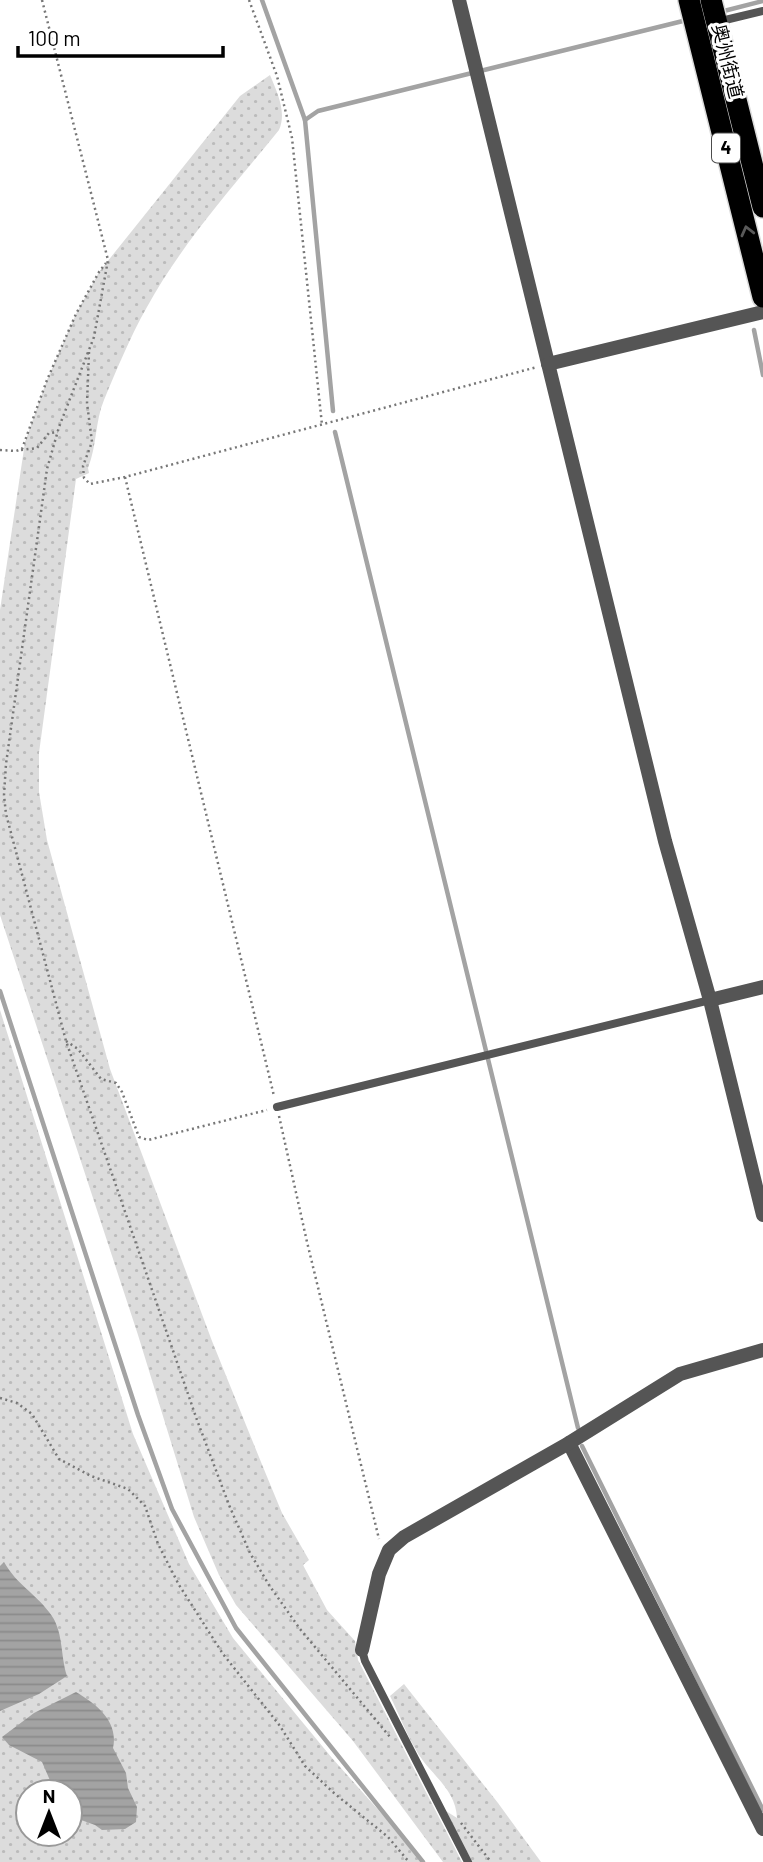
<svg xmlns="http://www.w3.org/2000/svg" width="763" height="1862" font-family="Barlow,'Noto Sans JP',sans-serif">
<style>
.green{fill:url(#green-dots);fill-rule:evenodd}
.water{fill:url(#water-rules)}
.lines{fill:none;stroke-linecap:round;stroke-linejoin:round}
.stream{stroke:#a3a3a3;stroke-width:4.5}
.highway-casing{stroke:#dbdbdb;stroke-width:24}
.path{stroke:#777;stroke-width:2.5;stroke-dasharray:2 3.5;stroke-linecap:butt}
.lane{stroke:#555;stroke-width:8}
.street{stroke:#555;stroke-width:14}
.highway{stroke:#000;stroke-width:21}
.oneway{stroke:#595959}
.labels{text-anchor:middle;stroke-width:6;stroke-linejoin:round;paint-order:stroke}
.shield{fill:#fff;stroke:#4c4c4c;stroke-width:2}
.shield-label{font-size:18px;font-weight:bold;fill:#000}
.street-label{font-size:19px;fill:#000;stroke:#fff}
</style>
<defs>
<pattern id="green-dots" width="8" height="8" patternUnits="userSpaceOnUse" patternTransform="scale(1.75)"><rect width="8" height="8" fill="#dcdcdc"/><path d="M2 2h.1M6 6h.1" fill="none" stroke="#bbb" stroke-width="1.8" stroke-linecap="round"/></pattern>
<pattern id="water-rules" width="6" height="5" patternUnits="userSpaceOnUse" patternTransform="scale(1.75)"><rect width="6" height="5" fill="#a3a3a3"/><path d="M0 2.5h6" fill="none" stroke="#8b8b8b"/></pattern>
</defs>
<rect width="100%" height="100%" fill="#fff"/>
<g class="green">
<path d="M 270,75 C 277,92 287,112 279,130 C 233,187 182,243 147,307 C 130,337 117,369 104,400 C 95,421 97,446 88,468 L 89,473 L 76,479 L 39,753 L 39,792 L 47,840 L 110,1069 L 212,1341 L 263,1467 L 282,1513 L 309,1560 L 303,1565 L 327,1610 L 355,1641 L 358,1660 L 462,1862 L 443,1862 L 353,1741 L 236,1605 L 219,1575 L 194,1517 L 138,1335 L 0,915 L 0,610 L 25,442 L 47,380 L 76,314 L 99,272 L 240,96 Z"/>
<path d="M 0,1010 L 133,1434 L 189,1564 L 233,1638 L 332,1758 L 414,1850 L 422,1862 L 0,1862 ZM 28,1792 L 70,1792 L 70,1834 L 28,1834 Z"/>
<path d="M 404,1684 L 498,1803 L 541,1862 L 472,1862 L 446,1811 L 457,1818 C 456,1788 429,1774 416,1750 C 406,1733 399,1714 390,1696 Z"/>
</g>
<g class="water">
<path d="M 4,1562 C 18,1586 34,1592 49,1612 C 64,1630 60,1655 67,1676 L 39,1694 L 0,1711 L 0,1566 Z"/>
<path d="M 76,1692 C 96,1704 119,1721 113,1748 L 126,1773 L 128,1788 L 137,1807 L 136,1822 L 125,1829 L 102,1830 L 95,1825 L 70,1816 L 70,1792 L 55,1792 L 42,1762 L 9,1745 L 2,1737 L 34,1713 Z"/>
</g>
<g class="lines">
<g class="stream">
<path d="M 262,0 L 305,120 L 333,411"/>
<path d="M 720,12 L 763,1"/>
<path d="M 305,120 L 318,111 L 687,20"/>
<path d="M 754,330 L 763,375"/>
<path d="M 335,432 L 578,1428"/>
<path d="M 0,991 L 138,1415 L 172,1509 L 236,1628 L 423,1862"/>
<path d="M 582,1446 L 763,1810"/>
</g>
<g class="highway-casing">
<g id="highway">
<path d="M 689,0 L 763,297"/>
<path d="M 711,0 L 763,207"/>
</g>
</g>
<g class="path">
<path d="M 42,0 L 108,260 L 94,337 L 59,427 L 47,469 L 6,764 L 4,795 L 6,814 L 66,1041 L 197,1420 L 229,1505 L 250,1553 L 269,1585 L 300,1629 L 390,1737"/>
<path d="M 249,0 L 277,76 L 292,138 L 322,425"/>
<path d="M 89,352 L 87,403 L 92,442 L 83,466 L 84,478 L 90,484 L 125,477 L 537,367"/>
<path d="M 0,450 L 16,451 L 22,449 L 47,380 L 76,314 L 99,272 L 106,263"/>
<path d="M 21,450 L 37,448 L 49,433 L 58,432"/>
<path d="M 125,477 L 274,1096"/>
<path d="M 66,1041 L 78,1049 L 101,1079 L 116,1083 L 122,1092 L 139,1137 L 148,1140 L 267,1110"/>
<path d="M 279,1116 L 307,1242 L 379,1539"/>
<path d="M 0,1398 L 17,1403 L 32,1414 L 59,1459 L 91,1476 L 128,1489 L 145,1506 L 158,1544 L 179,1585 L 223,1654 L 280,1726 L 305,1766 L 335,1794 L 388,1837 L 409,1862"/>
<path d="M 461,1823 L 491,1862"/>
</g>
<g class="lane">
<path d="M 721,21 L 763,11"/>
<path d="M 277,1107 L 710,1000"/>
<path d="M 362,1650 L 365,1661 L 468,1862"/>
</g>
<g class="street">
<path d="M 459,0 L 665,841 L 710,1000 L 763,1215"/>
<path d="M 548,364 L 763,312"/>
<path d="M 710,1000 L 763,987"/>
<path d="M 569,1443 L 763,1829"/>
<path d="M 362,1650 L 379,1574 L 389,1550 L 404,1537 L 569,1443 L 680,1374 L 763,1350"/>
</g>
<use href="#highway" class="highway"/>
</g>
<defs><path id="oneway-chevron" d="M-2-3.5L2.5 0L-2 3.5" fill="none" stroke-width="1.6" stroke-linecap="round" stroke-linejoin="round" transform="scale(1.75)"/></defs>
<use class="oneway" href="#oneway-chevron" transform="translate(747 231) rotate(-104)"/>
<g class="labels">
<rect class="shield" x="712" y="133.5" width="28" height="29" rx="5"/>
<g class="shield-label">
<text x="726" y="154">4</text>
</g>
<g class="street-label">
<text transform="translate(728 61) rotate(76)" y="7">奥州街道</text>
</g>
</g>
<g transform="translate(49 1813)"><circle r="33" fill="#ffffff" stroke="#999999" stroke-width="2"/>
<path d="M0-5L12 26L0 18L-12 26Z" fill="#000000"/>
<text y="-10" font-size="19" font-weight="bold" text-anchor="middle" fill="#000000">N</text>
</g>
<path d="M18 46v10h205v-10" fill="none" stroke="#000000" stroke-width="3.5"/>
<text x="28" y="46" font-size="21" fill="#000000" stroke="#ffffff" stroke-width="5" paint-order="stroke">100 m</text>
</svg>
